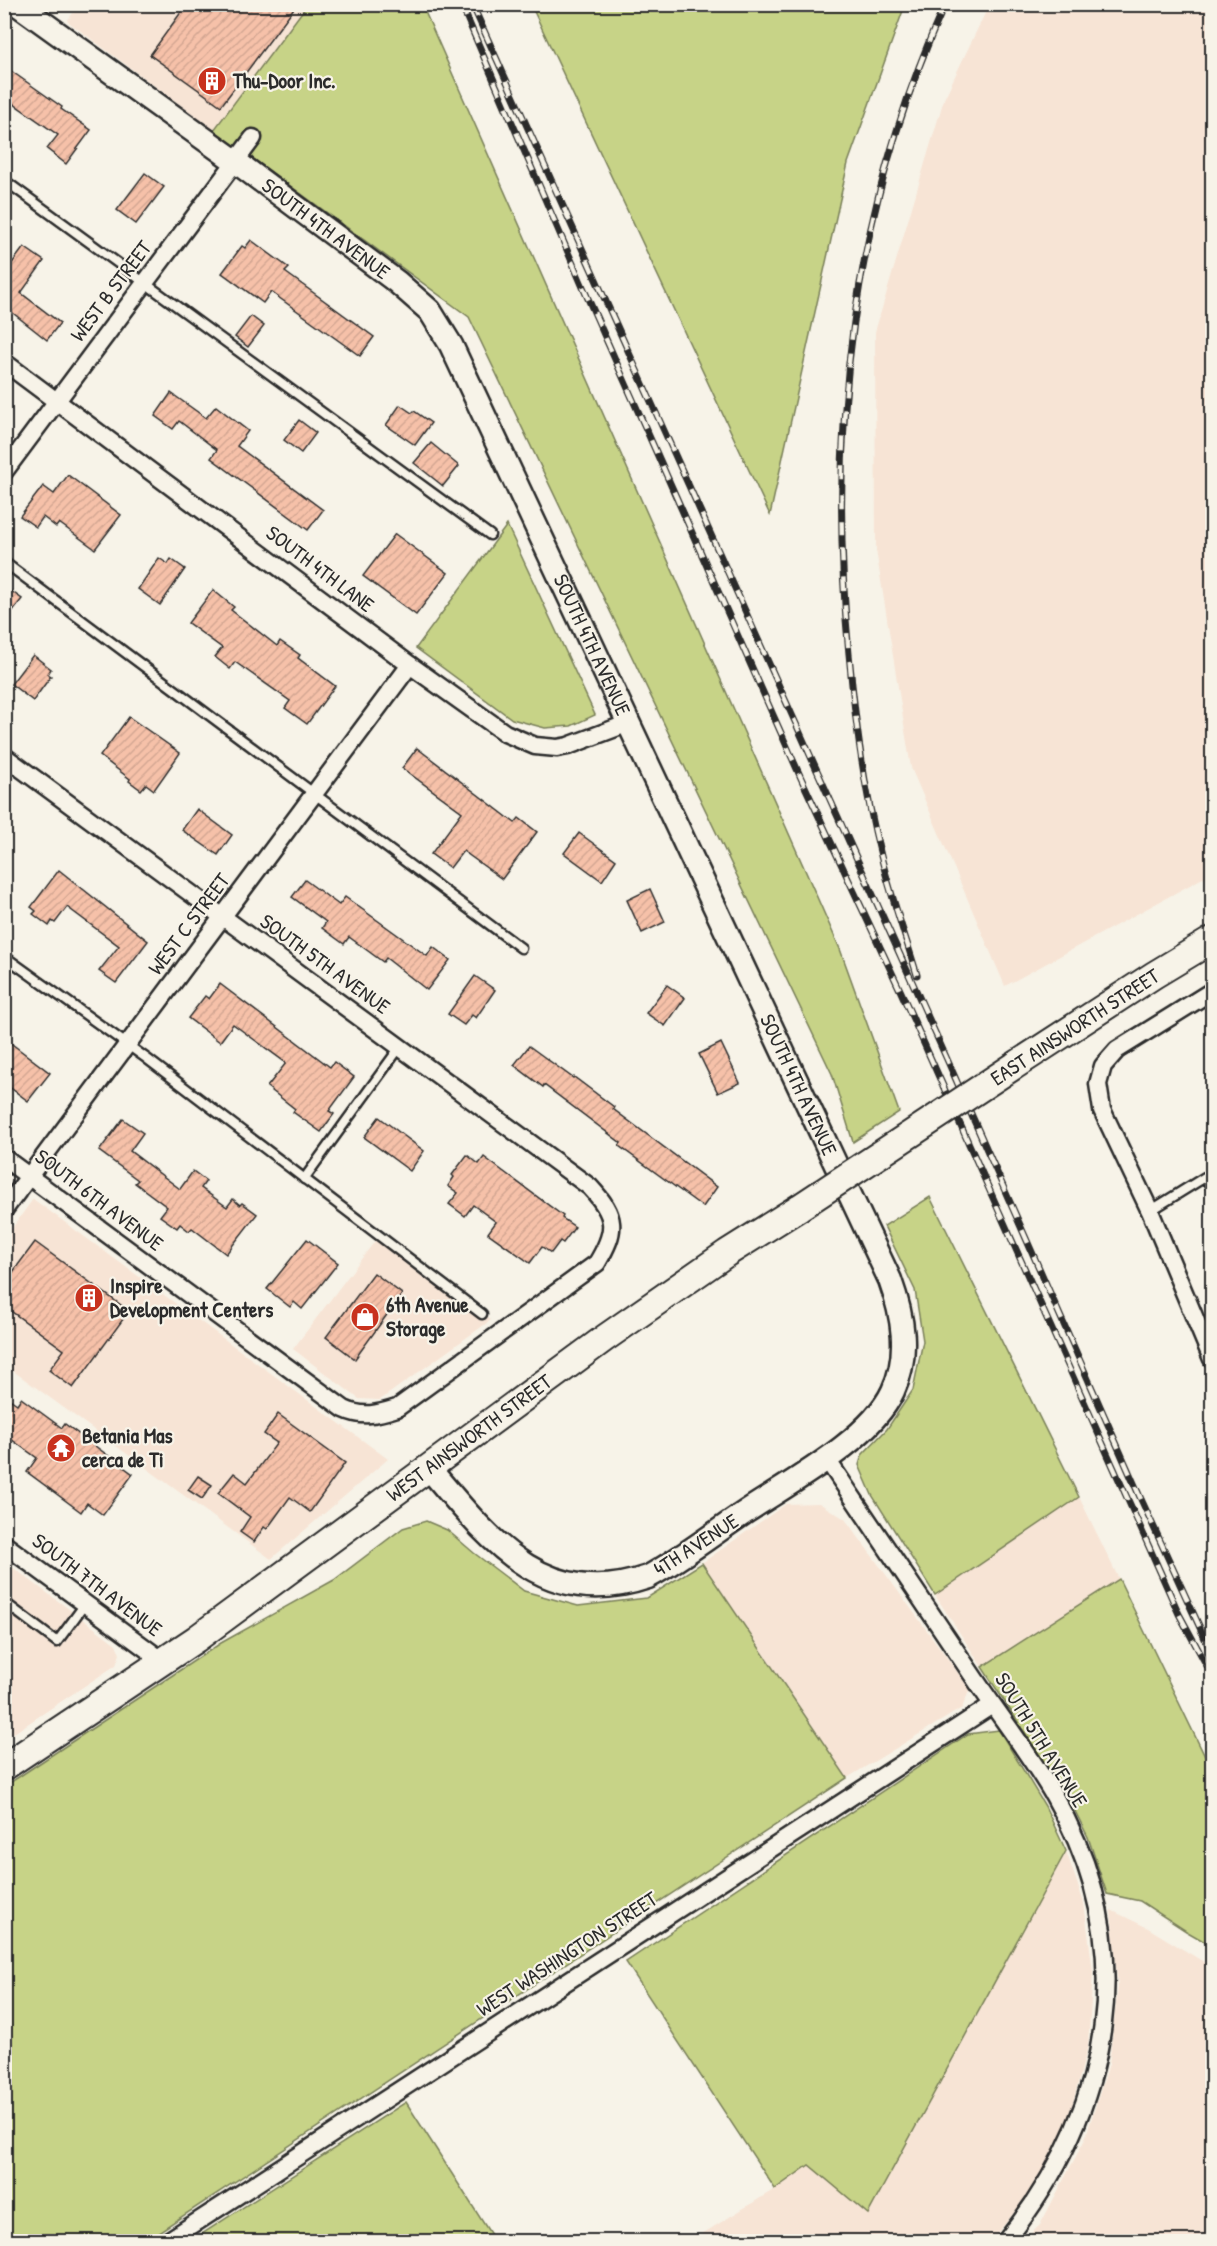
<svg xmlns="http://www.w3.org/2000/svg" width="1217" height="2246" font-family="'Patrick Hand',sans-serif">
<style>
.built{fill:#f7e4d5}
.green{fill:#c7d387;stroke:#797f59;stroke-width:1.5}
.building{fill:url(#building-hatch);stroke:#2b2b2b;stroke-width:1.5}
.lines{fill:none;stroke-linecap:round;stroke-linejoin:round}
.lane-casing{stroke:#2b2b2b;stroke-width:13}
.street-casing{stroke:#2b2b2b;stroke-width:21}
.secondary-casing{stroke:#2b2b2b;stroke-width:27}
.primary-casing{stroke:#2b2b2b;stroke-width:30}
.lane{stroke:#f7f3e8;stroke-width:8}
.street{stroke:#f7f3e8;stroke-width:16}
.secondary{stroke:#f7f3e8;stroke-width:22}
.primary{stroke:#f7f3e8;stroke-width:26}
.rail-casing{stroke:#2b2b2b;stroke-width:7}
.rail{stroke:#f7f3e8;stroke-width:4.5;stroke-dasharray:14;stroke-linecap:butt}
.primary-bridge-casing{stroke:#2b2b2b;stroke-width:30;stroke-linecap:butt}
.primary-bridge{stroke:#f7f3e8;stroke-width:26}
.labels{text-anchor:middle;stroke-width:4.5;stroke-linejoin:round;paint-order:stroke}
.poi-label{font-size:21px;font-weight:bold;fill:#2b2b2b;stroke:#f7f3e8;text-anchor:start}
.street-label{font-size:21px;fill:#2b2b2b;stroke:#f7f3e8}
</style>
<defs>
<pattern id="building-hatch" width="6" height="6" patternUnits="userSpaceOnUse" patternTransform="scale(1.5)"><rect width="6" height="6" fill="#f6c1a9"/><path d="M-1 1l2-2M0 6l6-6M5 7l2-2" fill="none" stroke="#d3a692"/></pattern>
</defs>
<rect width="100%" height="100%" fill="#f7f3e8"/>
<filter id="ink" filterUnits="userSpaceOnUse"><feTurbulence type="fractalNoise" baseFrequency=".0167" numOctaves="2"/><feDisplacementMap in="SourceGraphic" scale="12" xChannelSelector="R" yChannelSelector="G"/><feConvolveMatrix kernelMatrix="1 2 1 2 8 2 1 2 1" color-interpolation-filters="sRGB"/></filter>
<g filter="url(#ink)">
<g class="built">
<path d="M 79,5 L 307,5 L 214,130 L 67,21 Z"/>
<path d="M 989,5 L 1212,5 L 1212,873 L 1005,986 L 911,768 L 876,550 L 875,332 L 944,99 Z"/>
<path d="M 33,1199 L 388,1459 L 271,1559 L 5,1365 L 5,1238 Z"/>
<path d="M 378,1237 L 491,1320 L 380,1400 L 359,1399 L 293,1349 Z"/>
<path d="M 1079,1497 L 1119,1579 L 982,1667 L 935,1595 Z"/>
<path d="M 819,1503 L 845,1519 L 970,1689 L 962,1708 L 847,1778 L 702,1563 L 786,1504 Z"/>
<path d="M 4,1561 L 116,1644 L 120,1654 L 116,1665 L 11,1735 L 4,1731 Z"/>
<path d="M 1066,1851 L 1084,1903 L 1093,1972 L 1088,2046 L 1067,2125 L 1030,2193 L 991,2241 L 689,2242 L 775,2189 L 809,2165 L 868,2214 Z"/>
<path d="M 1111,1910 L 1148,1928 L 1212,1967 L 1212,2233 L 1200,2241 L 1023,2241 L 1040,2225 L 1085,2139 L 1109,2064 L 1118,1987 Z"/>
</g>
<g class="green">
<path d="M 307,5 L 422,5 L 840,949 L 899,1112 L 853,1142 L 832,1074 L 469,317 L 214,130 Z"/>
<path d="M 531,5 L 905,5 L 848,163 L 770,515 Z"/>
<path d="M 507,525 L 595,715 L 571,726 L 545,728 L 512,719 L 416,648 Z"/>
<path d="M 930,1197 L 1079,1497 L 935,1595 L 872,1495 L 859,1465 L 862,1455 L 887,1429 L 913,1390 L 923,1341 L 915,1290 L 884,1226 Z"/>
<path d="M 426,1521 L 447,1530 L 474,1553 L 524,1591 L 578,1606 L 647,1598 L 702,1563 L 847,1778 L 145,2241 L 5,2241 L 5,1786 L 221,1643 L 334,1580 L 403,1528 Z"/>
<path d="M 1119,1579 L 1212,1771 L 1212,1946 L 1186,1931 L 1140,1901 L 1107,1894 L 1088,1837 L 1071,1803 L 982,1667 Z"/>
<path d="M 999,1730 L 1045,1806 L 1066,1851 L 868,2214 L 809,2165 L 775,2189 L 626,1962 L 968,1734 Z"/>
<path d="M 406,2102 L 495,2241 L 191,2241 Z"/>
</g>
<g class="building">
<path d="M 187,4 L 297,4 L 221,106 L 150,55 Z"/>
<path d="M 4,66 L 62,107 L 61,109 L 91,130 L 66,164 L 47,149 L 58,135 L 4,97 Z"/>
<path d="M 145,173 L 164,187 L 136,224 L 117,210 Z"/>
<path d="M 251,240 L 289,268 L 285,272 L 374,337 L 360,356 L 271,292 L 263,303 L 222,273 L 242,246 L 245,248 Z"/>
<path d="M 24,247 L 44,261 L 21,293 L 60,323 L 47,340 L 9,310 L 4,315 L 4,274 Z"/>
<path d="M 251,316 L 264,326 L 248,347 L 235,337 Z"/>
<path d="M 171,393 L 206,418 L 216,406 L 248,431 L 237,446 L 323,510 L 308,530 L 211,458 L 217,450 L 179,421 L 173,429 L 155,416 Z"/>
<path d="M 400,405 L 412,413 L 414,411 L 431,423 L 415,445 L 386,425 Z"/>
<path d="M 299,420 L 316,433 L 301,453 L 284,440 Z"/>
<path d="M 431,443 L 459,466 L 443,486 L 414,463 Z"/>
<path d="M 68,475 L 121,515 L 95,549 L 59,523 L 56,527 L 43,517 L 36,527 L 20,516 L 43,486 L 54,494 Z"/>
<path d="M 395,534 L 448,573 L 416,615 L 363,576 Z"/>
<path d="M 159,558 L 168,564 L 171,559 L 185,569 L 160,605 L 138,589 Z"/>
<path d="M 4,586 L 22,599 L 4,622 Z"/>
<path d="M 213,590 L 234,607 L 231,610 L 277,646 L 280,641 L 300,655 L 298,658 L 335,686 L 307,724 L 285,708 L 290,701 L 235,662 L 230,669 L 215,657 L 222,648 L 188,623 Z"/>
<path d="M 33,655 L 51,669 L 48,674 L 51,676 L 33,701 L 11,684 Z"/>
<path d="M 129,717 L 180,753 L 154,790 L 146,784 L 141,790 L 129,781 L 130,779 L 100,756 Z"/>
<path d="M 417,748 L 515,823 L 519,818 L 537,832 L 502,879 L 463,851 L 450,868 L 431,854 L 462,812 L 402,768 Z"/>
<path d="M 197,809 L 232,835 L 218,855 L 182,830 Z"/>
<path d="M 579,833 L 616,860 L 602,881 L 564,853 Z"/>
<path d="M 59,870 L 148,941 L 116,983 L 99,971 L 119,946 L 67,907 L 55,923 L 52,921 L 49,926 L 33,914 L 36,911 L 31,907 Z"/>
<path d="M 305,880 L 339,905 L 345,897 L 427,956 L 433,947 L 450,960 L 427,990 L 386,958 L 383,962 L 349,937 L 344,944 L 322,928 L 326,922 L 292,897 Z"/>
<path d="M 650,889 L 665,922 L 642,933 L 627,900 Z"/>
<path d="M 475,976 L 495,990 L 476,1018 L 472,1015 L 464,1025 L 448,1014 Z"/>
<path d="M 220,984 L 330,1067 L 334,1062 L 354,1077 L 329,1111 L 334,1114 L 321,1132 L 293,1112 L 295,1109 L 267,1087 L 286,1063 L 233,1024 L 220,1042 L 188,1018 L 205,996 L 209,999 Z"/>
<path d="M 667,985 L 685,998 L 665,1026 L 646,1013 Z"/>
<path d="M 4,1038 L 50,1073 L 28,1101 L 4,1083 Z"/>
<path d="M 721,1043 L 740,1083 L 718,1093 L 699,1054 Z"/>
<path d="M 529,1046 L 573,1078 L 574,1077 L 614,1107 L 613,1109 L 717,1187 L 703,1207 L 619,1146 L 621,1143 L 544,1085 L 543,1087 L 514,1065 Z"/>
<path d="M 379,1117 L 424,1151 L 410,1171 L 364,1137 Z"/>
<path d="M 123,1119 L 143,1133 L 130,1151 L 180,1189 L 193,1171 L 206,1181 L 201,1188 L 227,1207 L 233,1199 L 240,1205 L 242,1203 L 257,1214 L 226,1254 L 192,1228 L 189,1231 L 180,1224 L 177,1228 L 160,1216 L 167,1207 L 135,1183 L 138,1180 L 99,1151 Z"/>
<path d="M 467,1155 L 479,1164 L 484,1157 L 563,1216 L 562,1218 L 575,1227 L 563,1243 L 560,1241 L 551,1253 L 542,1247 L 530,1263 L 488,1233 L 496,1222 L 473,1205 L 465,1216 L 449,1204 L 458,1193 L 448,1186 L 454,1177 L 452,1175 Z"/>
<path d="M 307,1239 L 338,1263 L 302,1309 L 294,1302 L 290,1307 L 267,1289 Z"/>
<path d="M 35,1242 L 129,1311 L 73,1388 L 49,1370 L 64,1350 L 4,1306 L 4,1284 Z"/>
<path d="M 374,1273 L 402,1294 L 355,1359 L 326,1337 Z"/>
<path d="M 4,1395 L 17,1404 L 21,1398 L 62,1428 L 65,1424 L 133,1474 L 103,1515 L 87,1503 L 81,1512 L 27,1472 L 37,1458 L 4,1434 Z"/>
<path d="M 278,1414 L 345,1463 L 310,1512 L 290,1497 L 267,1529 L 264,1527 L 254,1542 L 240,1532 L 250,1517 L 218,1493 L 234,1473 L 247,1483 L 277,1443 L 264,1434 Z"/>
<path d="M 198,1476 L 212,1485 L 202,1499 L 188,1490 Z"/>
</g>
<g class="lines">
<g class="lane-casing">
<g id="lane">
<path d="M 4,180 L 490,535"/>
<path d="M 4,562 L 521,948"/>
<path d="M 4,956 L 146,1058 L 482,1314"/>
<path d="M 304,1179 L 400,1047"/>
<path d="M 1150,1211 L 1205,1177 L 1212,1188"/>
<path d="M 4,1602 L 57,1642 L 85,1604"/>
</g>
</g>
<g class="street-casing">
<g id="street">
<path d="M 4,362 L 410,665 L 505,733 L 535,746 L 557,748 L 568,746 L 629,723"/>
<path d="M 4,472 L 253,138"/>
<path d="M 4,756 L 590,1187 C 617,1216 617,1230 597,1263 L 397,1408 C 378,1414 363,1418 344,1409 L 4,1158"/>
<path d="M 1212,991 L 1117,1050 L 1103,1066 L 1098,1084 L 1102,1110 L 1150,1211 L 1212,1359"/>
<path d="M 4,1210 L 410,665"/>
<path d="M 826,1458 C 876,1532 926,1606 975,1679 C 1001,1718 1031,1756 1054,1796 C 1142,1949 1112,2108 1005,2242"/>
<path d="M 4,1544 L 163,1661"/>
<path d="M 166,2242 L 992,1705"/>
</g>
</g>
<g class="secondary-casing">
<g id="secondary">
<path id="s1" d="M 17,4 L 235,161 L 397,282 L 430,311 L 451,345 L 890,1280 C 903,1316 910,1354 893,1391 C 871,1439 791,1482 747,1511 C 714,1533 682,1558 648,1577 C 543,1613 488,1538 428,1467"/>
</g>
</g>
<g class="primary-casing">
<g id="primary">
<path d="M 1014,1066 L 1154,975 L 1212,940"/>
<path id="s2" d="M 4,1767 L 196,1639 L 605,1338 L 727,1253 L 800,1207"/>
</g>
</g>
<use href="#lane" class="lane"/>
<use href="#street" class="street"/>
<use href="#secondary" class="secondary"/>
<use href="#primary" class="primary"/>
<g class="rail-casing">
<g id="rail">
<path d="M 461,4 L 586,294 L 801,778 L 901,992 L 1179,1614 L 1212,1675"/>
<path d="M 472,4 L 946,1057 L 1140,1497 L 1212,1654"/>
<path d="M 917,975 C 905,935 891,896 881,856 C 864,790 855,721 849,654 C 827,429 852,212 945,4"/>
</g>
</g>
<use href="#rail" class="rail"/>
<g class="primary-bridge-casing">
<path id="primary-bridge" d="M 800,1207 L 1014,1066"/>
</g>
<use href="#primary-bridge" class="primary-bridge"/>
</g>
</g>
<defs>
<g id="building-disc" transform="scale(1.5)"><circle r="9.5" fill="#c8321e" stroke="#f7f3e8"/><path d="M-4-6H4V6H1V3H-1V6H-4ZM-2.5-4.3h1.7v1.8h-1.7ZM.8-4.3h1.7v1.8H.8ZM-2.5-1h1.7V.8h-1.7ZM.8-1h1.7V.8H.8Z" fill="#fff"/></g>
<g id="shop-disc" transform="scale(1.5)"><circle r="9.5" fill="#c8321e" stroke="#f7f3e8"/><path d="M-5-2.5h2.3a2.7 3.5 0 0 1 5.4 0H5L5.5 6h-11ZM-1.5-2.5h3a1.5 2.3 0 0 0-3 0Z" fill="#fff"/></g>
<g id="temple-disc" transform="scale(1.5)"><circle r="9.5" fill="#c8321e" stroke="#f7f3e8"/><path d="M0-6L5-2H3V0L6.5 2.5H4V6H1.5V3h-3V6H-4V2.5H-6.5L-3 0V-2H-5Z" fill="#fff"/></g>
</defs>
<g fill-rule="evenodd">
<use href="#building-disc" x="212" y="81"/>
<use href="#building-disc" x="89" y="1298"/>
<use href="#shop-disc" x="365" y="1317"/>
<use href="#temple-disc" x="61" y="1448"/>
</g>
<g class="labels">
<g class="poi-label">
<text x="233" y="88">Thu-Door Inc.</text>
<text x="110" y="1293">Inspire<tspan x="110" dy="24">Development Centers</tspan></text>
<text x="386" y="1312">6th Avenue<tspan x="386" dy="24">Storage</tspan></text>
<text x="82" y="1443">Betania Mas<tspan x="82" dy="24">cerca de Ti</tspan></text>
</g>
<g class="street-label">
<text dy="7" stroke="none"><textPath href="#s1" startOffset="382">SOUTH 4TH AVENUE</textPath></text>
<text transform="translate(111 291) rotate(-53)" y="7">WEST B STREET</text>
<text transform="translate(320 569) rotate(37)" y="7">SOUTH 4TH LANE</text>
<text dy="7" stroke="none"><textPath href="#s1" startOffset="886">SOUTH 4TH AVENUE</textPath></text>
<text transform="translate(189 924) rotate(-53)" y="7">WEST C STREET</text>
<text transform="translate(325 964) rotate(36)" y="7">SOUTH 5TH AVENUE</text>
<text transform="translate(1075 1027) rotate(-33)" y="7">EAST AINSWORTH STREET</text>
<text dy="7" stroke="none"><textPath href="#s1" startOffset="1372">SOUTH 4TH AVENUE</textPath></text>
<text transform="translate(99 1200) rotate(37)" y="7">SOUTH 6TH AVENUE</text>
<text dy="7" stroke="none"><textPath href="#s2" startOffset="570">WEST AINSWORTH STREET</textPath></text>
<text transform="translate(696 1545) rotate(-33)" y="7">4TH AVENUE</text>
<text transform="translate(97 1585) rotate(37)" y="7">SOUTH 7TH AVENUE</text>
<text transform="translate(1041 1740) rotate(58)" y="7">SOUTH 5TH AVENUE</text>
<text transform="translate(567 1954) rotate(-33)" y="7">WEST WASHINGTON STREET</text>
</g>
</g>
<rect width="1217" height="2246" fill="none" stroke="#f7f3e8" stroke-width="24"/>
<rect x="12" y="12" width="1193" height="2222" fill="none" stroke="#2b2b2b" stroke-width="2" filter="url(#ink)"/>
</svg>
